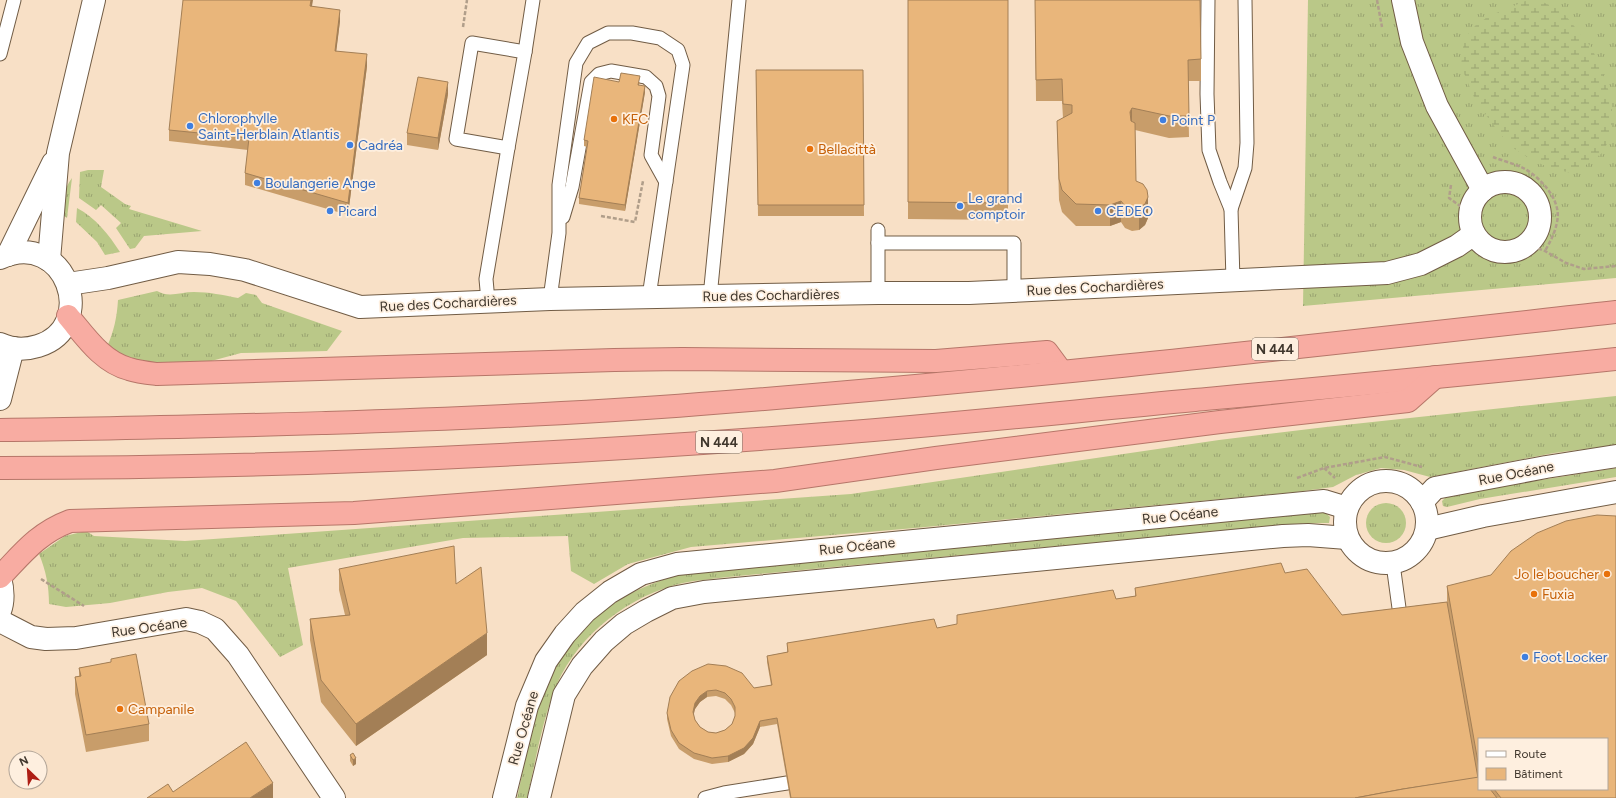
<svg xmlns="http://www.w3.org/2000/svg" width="1616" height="798" font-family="Figtree,sans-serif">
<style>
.grass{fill:url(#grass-tufts)}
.wetland{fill:url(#wetland-marsh)}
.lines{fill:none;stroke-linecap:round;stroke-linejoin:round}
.service-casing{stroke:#715c45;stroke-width:15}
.minor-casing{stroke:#715c45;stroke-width:24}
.tertiary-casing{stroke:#715c45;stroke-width:24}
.trunk-casing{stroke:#b67669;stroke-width:24}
.path{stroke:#b09e8a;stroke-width:2.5;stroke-dasharray:4 2;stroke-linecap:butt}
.service{stroke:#fff;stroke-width:13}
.minor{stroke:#fff;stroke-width:22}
.tertiary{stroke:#fff;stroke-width:22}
.trunk{stroke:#f8aca2;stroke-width:22}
.wall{fill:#c89d6a;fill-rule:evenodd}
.shaded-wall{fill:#a37f56}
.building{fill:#e9b67b;stroke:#a37f56;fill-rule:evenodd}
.food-dot{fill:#e8710a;stroke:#feefdf;stroke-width:1.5}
.shop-dot{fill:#3f7fe0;stroke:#feefdf;stroke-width:1.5}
.labels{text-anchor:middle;stroke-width:3.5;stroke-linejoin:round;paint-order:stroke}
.shield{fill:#feefdf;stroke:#796e62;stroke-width:1}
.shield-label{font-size:13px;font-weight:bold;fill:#40372d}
.shop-label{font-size:14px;fill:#366cbe;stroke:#feefdf;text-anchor:start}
.food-label{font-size:14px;fill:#c56008;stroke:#feefdf;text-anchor:start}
.street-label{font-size:14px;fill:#40372d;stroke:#feefdf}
</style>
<defs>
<pattern id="grass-tufts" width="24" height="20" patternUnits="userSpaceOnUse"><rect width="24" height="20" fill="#bac888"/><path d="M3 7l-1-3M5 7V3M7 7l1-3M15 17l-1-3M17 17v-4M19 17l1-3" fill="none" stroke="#99a370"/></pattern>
<pattern id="wetland-marsh" width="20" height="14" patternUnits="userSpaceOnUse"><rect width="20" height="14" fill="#bac888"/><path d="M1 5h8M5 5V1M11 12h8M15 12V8" fill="none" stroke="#99a370"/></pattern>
</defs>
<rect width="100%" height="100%" fill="#f8e0c6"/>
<g class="grass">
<path d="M 1308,0 L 1616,0 L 1616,278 L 1303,306 Z"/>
<path d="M 88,170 L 104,170 L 101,187 L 125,204 L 131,206 L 129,209 L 202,231 L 144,236 L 135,248 L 130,249 L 116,228 L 121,223 L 101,205 L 96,210 L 79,198 L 80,172 Z"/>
<path d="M 72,178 L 67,218 L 63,215 C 64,202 63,189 72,178 Z"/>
<path d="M 77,208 C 96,218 109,235 120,252 L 105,255 L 97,242 L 76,222 Z"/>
<path d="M 157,291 C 169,298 180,292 194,292 C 209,292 223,295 238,298 L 246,293 L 256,295 L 262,303 L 342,331 L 327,351 L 241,353 L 200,364 L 155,365 L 130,361 L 107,347 C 114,331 117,317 118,300 Z"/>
<path d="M 1616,396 L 1616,445 L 1554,453 L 1430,477 L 1404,470 L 1381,468 L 1356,475 L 1333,487 L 1296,492 L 915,528 L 691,547 L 628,564 L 594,584 L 571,571 L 568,536 L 463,538 L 288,568 L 303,645 L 280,657 L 236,601 L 202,588 L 168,592 L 110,603 L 66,607 L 49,604 C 49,586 46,571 39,554 L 65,536 L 86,531 L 94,536 L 185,541 L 851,494 L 1219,440 L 1326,427 Z"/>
<path d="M 1616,468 L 1616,477 L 1480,499 L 1447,507 L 1443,506 L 1442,501 L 1445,498 L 1472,491 Z"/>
<circle cx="1386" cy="523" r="20"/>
<path d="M 1303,513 L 1326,513 L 1330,517 L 1329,523 L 1325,523 L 1291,524 L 728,577 C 713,579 697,580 683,583 C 630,595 579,634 557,684 C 542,720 536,760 527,798 L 517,798 C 525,763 530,725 543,692 C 570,626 618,590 686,573 Z"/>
</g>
<path class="wetland" d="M 1528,0 L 1536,0 L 1545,3 L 1562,11 L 1591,47 L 1601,68 L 1612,101 L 1612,135 L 1602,153 L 1591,162 L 1571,173 L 1547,167 L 1531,159 L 1513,148 L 1502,136 L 1476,102 L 1461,66 L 1464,39 L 1475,26 L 1489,16 Z"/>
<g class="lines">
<g class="service-casing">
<g id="service">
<path d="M 1208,0 L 1207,94 L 1209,150 L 1220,182 L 1231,209 L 1233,281"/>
<path d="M 472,43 L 525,52 L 508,148 L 456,139 Z"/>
<path d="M 525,52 L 533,0"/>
<path d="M 0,54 L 14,0"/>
<path d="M 1231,209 L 1245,168 L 1247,143 L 1245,0"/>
<path d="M 563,217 L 572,187 L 591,82 L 599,74 L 611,71 L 646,77 L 656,86 L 659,96 L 651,155 L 666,182"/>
<path d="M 878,243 L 1014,243 L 1014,291"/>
<path d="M 878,293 L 878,230"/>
<path d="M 710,297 L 739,0"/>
<path d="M 550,299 L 559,233 L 559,185 L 576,63 L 588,43 L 608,33 L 632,33 L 660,38 L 678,50 L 683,65 L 649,297"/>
<path d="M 488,301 L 486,279 L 508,148"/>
<path d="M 1393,564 L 1399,608"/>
<path d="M 705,798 L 724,793 L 787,783"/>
</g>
</g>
<g class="minor-casing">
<g id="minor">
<path d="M 1403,0 L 1412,42 L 1437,106 L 1483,190"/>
<circle cx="1505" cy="217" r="35"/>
<path d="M 68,284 L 108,278 L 178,262 L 210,264 L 245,270 L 360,307 L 550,299 L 878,293 L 969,293 L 1387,273 L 1421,264 L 1457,246 L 1474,234"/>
<circle cx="1386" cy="522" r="41"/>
<path d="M 1422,502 L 1435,488 L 1546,467 L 1616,456"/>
<path d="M 1427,529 L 1483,516 L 1616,492"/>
<path d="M 0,621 L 31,637 L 46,639 L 76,638 L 186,619 L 200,622 L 215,629 L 238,655 L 334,798"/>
<path d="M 504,798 L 527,706 L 546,661 L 565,634 L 585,612 L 610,592 L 641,574 L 677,564 L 1324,501 L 1347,508"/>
<path d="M 539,798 L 564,695 L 582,666 L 604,641 L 624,624 L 646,611 L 672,598 L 704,592 L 1283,536 L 1308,535 L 1347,538"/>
</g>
</g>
<g class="tertiary-casing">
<g id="tertiary">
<path d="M 8,255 L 53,163"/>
<path d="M 0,258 C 66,228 100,327 38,346 C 25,350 13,350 0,344"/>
<path d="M 49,260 L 58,153 L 94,0"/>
<path d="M 0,399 L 13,348"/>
<path d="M 0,578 C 3,589 4,600 0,611"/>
</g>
</g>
<g class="trunk-casing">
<g id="trunk">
<path d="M 68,316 C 85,336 102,362 129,369 C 138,372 148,373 157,374 L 614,360 L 682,359 L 936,361 L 1047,352 L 1061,371"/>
<path d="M 0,430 C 109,429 217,426 326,423 C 451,419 576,414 700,404 C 1006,381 1311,346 1616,312"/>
<path d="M 0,468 C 280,468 559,455 838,433 C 957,424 1076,411 1195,400 C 1335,387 1476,374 1616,359"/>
<path d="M 0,577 C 23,553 38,533 70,521 L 354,513 L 775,481 L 936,458 L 1220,422 L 1408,401 L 1435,377"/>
</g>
</g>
<g class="path">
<path d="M 1377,0 L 1382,27"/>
<path d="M 463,27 L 467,0"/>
<path d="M 1493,157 C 1503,161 1516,164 1525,169 C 1542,179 1562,201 1557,222 C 1555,233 1550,242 1545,251"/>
<path d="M 1451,185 L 1449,198 L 1467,211"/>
<path d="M 601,216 L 635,222 L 643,181"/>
<path d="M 1527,244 L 1545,251 L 1566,263 L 1584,269 L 1616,266"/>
<path d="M 1324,468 L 1335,478"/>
<path d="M 1297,478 L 1324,468 L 1385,457 L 1422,467"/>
<path d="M 41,579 L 84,606"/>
</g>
<use href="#service" class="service"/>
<use href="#minor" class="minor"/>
<use href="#tertiary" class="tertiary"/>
<use href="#trunk" class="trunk"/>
</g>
<g class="wall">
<path d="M 908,0 L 1008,0 L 1008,220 L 908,219 Z"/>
<path d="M 1035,0 L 1201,59 L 1201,81 L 1188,81 L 1189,137 L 1169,138 L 1135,130 L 1136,181 L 1148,218 L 1145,225 L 1139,230 L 1132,231 L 1125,228 L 1121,222 L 1110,226 L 1076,226 L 1062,212 L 1059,200 L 1057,121 L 1063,118 L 1062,101 L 1036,101 Z"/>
<path d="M 312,6 L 340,21 L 336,51 L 367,66 L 348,215 L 245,185 L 245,173 L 248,150 L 169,141 L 169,130 Z"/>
<path d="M 756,70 L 863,70 L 864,216 L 758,216 Z"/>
<path d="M 619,82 L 640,82 L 639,85 L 645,92 L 625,211 L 579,204 L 579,198 L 587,147 L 584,146 L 584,140 Z"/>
<path d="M 448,94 L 438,150 L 407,145 L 407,133 Z"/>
<path d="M 339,569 L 456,584 L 487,655 L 356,746 L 321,702 L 310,640 L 310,619 L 345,615 L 339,590 Z"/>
<path d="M 1285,573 L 1342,615 L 1447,602 L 1447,586 L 1616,798 L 790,798 L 777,724 L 760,727 L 753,744 L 744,754 L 728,762 L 712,764 L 694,759 L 679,749 L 671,736 L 667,719 L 667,713 L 679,681 L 754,688 L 771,685 L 767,662 L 767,656 L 787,652 L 787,643 L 937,628 L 1135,596 L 1135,588 ZM 716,696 L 725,699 L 731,705 L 735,713 L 735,716 L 732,724 L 725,730 L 716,733 L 708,732 L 700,727 L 695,720 L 693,715 L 695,709 L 700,702 L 707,697 ZM 1479,739 L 1607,789 L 1479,789 Z"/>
<path d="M 111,659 L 149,724 L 149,741 L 86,752 L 75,694 L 75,677 L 79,676 L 79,668 L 111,662 Z"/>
<path d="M 350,755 L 356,764 L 353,766 L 350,761 Z"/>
</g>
<g class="shaded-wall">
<path d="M 311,0 L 313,0 L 310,18 L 310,6 Z"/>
<path d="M 340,10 L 340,21 L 335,62 L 335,51 Z"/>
<path d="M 367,54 L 367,66 L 348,215 L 348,203 Z"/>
<path d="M 448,82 L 448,94 L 438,150 L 438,138 Z"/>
<path d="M 645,86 L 645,92 L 625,211 L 625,205 Z"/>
<path d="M 1132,108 L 1132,130 L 1130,112 Z"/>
<path d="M 1148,197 L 1148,218 L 1145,225 L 1139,230 L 1139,208 Z"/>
<path d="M 1121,201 L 1121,222 L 1110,226 L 1110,205 Z"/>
<path d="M 487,633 L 487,655 L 356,746 L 356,724 Z"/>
<path d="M 707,691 L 707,697 L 700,702 L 695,709 L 693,718 L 693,712 L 695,703 L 700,696 Z"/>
<path d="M 760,721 L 760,727 L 753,744 L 744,754 L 728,762 L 728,756 Z"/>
<path d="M 356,758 L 356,764 L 353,766 L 353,760 Z"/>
<path d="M 273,783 L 273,798 L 250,798 Z"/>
</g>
<g class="building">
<path d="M 183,0 L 311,0 L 310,6 L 340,10 L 335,51 L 367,54 L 348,203 L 245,173 L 249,138 L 169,130 Z"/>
<path d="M 908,0 L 1008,0 L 1008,203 L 908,202 Z"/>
<path d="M 1035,0 L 1200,0 L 1201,59 L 1188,60 L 1189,116 L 1169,116 L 1132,108 L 1130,112 L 1131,121 L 1135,123 L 1136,181 L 1143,184 L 1147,190 L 1148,197 L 1145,204 L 1139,208 L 1132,209 L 1125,206 L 1121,201 L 1110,205 L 1076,204 L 1062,190 L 1059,179 L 1057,121 L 1072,113 L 1072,105 L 1063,104 L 1062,79 L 1036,80 Z"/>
<path d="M 756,70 L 863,70 L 864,205 L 758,205 Z"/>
<path d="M 621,73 L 640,76 L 638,85 L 645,86 L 625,205 L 579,198 L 588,141 L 584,140 L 594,77 L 619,82 Z"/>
<path d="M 418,77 L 448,82 L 438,138 L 407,133 Z"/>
<path d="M 1597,515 L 1616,516 L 1616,798 L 1501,798 L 1494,789 L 1607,789 L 1607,739 L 1479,739 L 1479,768 L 1447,586 L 1491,575 L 1511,551 L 1537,533 L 1566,521 Z"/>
<path d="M 454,546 L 456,584 L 481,567 L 487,633 L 356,724 L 321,680 L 310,619 L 350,615 L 339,569 Z"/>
<path d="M 1281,563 L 1285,573 L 1307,569 L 1342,615 L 1447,602 L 1478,778 L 1403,789 L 1355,798 L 791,798 L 777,718 L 760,721 L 753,738 L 744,748 L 728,756 L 712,758 L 694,753 L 679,743 L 671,730 L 667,713 L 670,697 L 679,681 L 692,671 L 708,664 L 726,666 L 742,673 L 754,688 L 772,685 L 767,656 L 788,652 L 787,643 L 934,619 L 937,628 L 957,624 L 957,615 L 1113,590 L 1116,599 L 1136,596 L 1135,588 ZM 716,690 L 725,693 L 731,699 L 735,707 L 735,716 L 732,724 L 725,730 L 716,733 L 708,732 L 700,727 L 695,720 L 693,712 L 695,703 L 700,696 L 707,691 Z"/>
<path d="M 136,654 L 149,724 L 86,735 L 75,677 L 81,676 L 79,668 L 111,662 L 111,659 Z"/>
<path d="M 246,742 L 273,783 L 250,798 L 147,798 L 168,784 L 173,792 Z"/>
<path d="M 353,753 L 356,758 L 353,760 L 350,755 Z"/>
<path d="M 1479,777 L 1479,789 L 1490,789 L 1497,798 L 1355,798 L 1403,789 Z"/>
</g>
<g class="food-dot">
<circle cx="614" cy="119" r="4"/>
<circle cx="810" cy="149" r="4"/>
<circle cx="1607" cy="574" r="4"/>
<circle cx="1534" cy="594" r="4"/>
<circle cx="120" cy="709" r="4"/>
</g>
<g class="shop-dot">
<circle cx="1163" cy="120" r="4"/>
<circle cx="190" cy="126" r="4"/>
<circle cx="350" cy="145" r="4"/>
<circle cx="257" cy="183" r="4"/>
<circle cx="960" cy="206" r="4"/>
<circle cx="330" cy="211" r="4"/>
<circle cx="1098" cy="211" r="4"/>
<circle cx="1525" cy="657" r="4"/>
</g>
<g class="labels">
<g class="shield">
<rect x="1252" y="338" width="46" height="22" rx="3"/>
<rect x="696" y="431" width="46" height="22" rx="3"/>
</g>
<g class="shield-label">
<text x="1275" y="354">N 444</text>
<text x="719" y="447">N 444</text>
</g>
<g class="shop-label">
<text x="198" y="123">Chlorophylle<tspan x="198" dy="16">Saint-Herblain Atlantis</tspan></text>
<text x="1171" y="125">Point P</text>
<text x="358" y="150">Cadréa</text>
<text x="265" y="188">Boulangerie Ange</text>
<text x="968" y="203">Le grand<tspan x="968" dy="16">comptoir</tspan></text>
<text x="338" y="216">Picard</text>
<text x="1106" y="216">CEDEO</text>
<text x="1533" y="662">Foot Locker</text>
</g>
<g class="food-label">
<text x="622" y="124">KFC</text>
<text x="818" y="154">Bellacittà</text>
<text x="1599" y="579" text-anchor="end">Jo le boucher</text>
<text x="1542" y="599">Fuxia</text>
<text x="128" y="714">Campanile</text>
</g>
<g class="street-label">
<text transform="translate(1095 287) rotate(-3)" y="5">Rue des Cochardières</text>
<text transform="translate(771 295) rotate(-1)" y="5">Rue des Cochardières</text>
<text transform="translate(448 303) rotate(-3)" y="5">Rue des Cochardières</text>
<text transform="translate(1516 473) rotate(-11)" y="5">Rue Océane</text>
<text transform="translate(1180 515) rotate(-6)" y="5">Rue Océane</text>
<text transform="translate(857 546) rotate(-6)" y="5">Rue Océane</text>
<text transform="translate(149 627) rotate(-8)" y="5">Rue Océane</text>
<text transform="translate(523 728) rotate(-74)" y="5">Rue Océane</text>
</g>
</g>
<rect x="1478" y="738" width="130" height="52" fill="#feefdf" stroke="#b2a598"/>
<rect x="1486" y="751" width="20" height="6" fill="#ffffff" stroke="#b2a598"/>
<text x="1514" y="758" font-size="12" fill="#40372d">Route</text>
<rect x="1486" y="768" width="20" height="12" fill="#e9b67b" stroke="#b2a598"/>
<text x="1514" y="778" font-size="12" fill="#40372d">Bâtiment</text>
<g transform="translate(28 770) rotate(335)"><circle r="19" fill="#feefdf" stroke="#b2a598"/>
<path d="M0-3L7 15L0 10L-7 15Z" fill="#ae1e15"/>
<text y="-6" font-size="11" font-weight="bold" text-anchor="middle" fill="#40372d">N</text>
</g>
</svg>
